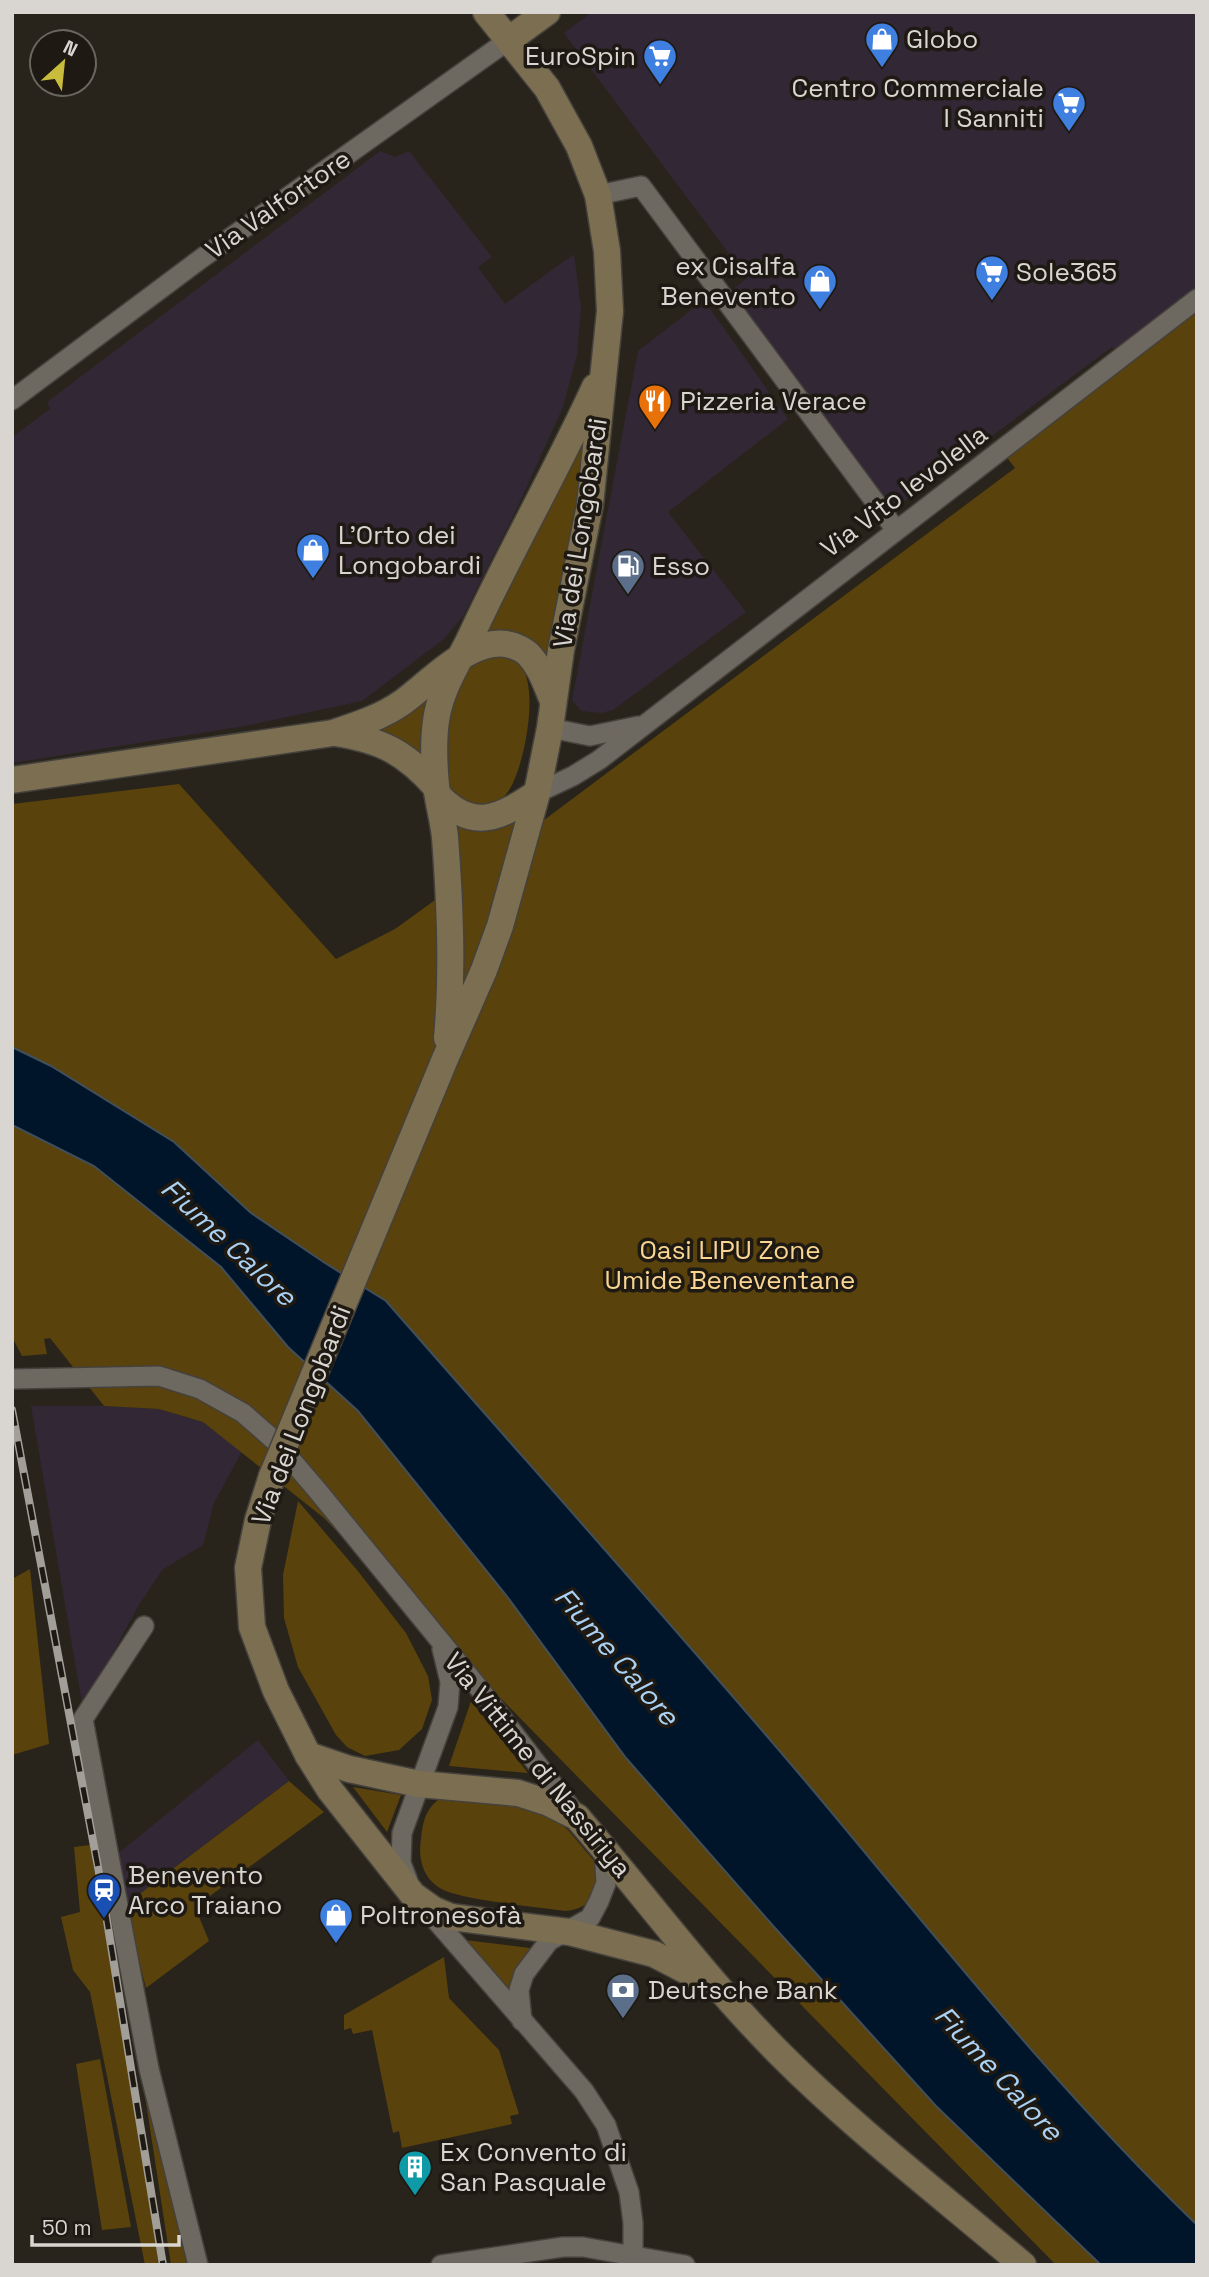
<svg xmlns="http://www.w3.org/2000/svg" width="1209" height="2277" font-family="'Space Grotesk',sans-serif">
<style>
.commercial{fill:#322735}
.green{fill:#59420b}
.water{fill:#001529;stroke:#414f5b;stroke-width:2}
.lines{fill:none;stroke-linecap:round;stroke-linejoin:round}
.street-casing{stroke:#45413c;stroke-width:22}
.secondary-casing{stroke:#45413c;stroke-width:29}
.street{stroke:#6d6860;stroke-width:19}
.secondary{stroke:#7c6f51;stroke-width:26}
.rail-casing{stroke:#a29f99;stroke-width:8}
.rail{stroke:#1e1a13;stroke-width:5;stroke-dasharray:16;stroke-linecap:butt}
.secondary-bridge-casing{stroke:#45413c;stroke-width:29;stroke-linecap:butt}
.secondary-bridge{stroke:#7c6f51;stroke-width:26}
.labels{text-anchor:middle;stroke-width:7;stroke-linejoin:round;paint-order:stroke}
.poi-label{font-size:26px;fill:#d9d6d1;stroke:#1e1a13;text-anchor:start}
.street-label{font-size:26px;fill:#d9d6d1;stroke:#1e1a13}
.park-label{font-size:26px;fill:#f9d591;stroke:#1e1a13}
.water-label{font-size:28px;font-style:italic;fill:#aad1f3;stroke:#1e1a13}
</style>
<rect width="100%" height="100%" fill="#28241c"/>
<g class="commercial">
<path d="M 592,12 L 1197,12 L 1197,477 L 1132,368 L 1112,347 L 894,509 L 731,291 L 747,278 L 564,33 Z"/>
<path d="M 380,151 L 395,157 L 409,151 L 492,257 L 478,267 L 505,304 L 574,254 L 581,308 L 577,355 L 563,407 L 518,506 L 463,616 L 444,639 L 362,701 L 245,726 L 12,763 L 12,437 L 50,409 L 47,402 Z"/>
<path d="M 704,300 L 788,419 L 668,512 L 746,612 L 613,710 L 601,713 L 581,711 L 572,700 L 638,351 Z"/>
<path d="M 31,1406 L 104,1406 L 159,1409 L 203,1422 L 242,1451 L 214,1503 L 203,1545 L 163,1569 L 138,1606 L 83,1709 Z"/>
<path d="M 258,1740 L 289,1781 L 125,1905 L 116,1855 Z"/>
</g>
<g class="green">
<path d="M 1197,310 L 1197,2265 L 1056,2265 L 324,1518 L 203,1422 L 159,1409 L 104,1406 L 50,1338 L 44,1339 L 47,1354 L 22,1356 L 12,1337 L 12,804 L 179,784 L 336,959 L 395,929 L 460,882 L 453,823 C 486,837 493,831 523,813 L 516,841 L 1015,468 L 1005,455 Z"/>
<path d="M 587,425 L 579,495 L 547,667 C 528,648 514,629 486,632 Z"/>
<path d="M 489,652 C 501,655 514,657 522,668 C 539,691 524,771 507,793 C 501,801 491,808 481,810 L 447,791 L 444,740 L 456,689 L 466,668 Z"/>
<path d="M 431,690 L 423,768 L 360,730 Z"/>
<path d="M 298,1501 L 357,1570 L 406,1633 L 428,1676 L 432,1700 L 422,1729 L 399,1750 L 365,1756 L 347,1747 L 336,1735 L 298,1667 L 284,1618 L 283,1575 Z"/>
<path d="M 30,1569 L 49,1744 L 12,1755 L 12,1579 Z"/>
<path d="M 471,1701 L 528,1773 L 449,1766 Z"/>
<path d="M 289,1781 L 324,1812 L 195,1907 L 209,1941 L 146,1988 L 125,1905 Z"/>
<path d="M 353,1787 L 401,1795 L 387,1832 Z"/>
<path d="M 442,1797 L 468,1798 L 547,1812 L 568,1830 L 600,1868 C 594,1892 594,1908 566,1911 C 540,1907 456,1900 438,1887 C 422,1876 418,1857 421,1839 C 423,1820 426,1808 442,1797 Z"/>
<path d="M 90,1845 L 128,2065 L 159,2265 L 145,2265 L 90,1992 L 73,1970 L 61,1917 L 80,1912 L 74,1847 Z"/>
<path d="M 465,1940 L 530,1948 L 507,1990 Z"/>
<path d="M 444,1957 L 449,1998 L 499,2050 L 519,2114 L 510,2116 L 512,2124 L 402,2148 L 399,2131 L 393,2133 L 372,2030 L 353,2034 L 351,2028 L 344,2030 L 344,2015 Z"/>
<path d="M 100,2059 L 131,2227 L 102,2230 L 76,2064 Z"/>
<path d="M 143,2083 L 190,2265 L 171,2265 Z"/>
</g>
<path class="water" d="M 12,1047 L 51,1066 L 174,1142 L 251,1213 L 325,1263 L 386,1301 C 524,1459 665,1616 801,1776 C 929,1928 1053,2086 1197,2225 L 1197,2265 L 1101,2265 L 936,2106 L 775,1928 L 626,1758 L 506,1595 L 358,1411 L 288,1347 L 221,1267 L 94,1166 L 12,1125 Z"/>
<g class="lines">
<g class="street-casing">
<g id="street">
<path d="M 598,195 L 641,186 L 896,530"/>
<path d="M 12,400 L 202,258 L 510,39"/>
<path d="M 550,728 L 590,736 L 638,726"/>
<path d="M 537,793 L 573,776 L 599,760 L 1197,299"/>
<path d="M 12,1379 L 159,1376 L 200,1389 L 243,1413 L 276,1442 L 317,1490 L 478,1687 L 574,1812"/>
<path d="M 144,1626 L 83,1719 L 149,2069 L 198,2265"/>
<path d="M 408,1881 L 401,1863 L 402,1833 L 448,1707 L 450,1682 L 442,1649"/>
<path d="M 426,1909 L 584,2091 L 606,2125 L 629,2192 L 633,2223 L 633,2255"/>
<path d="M 522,2021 L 519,1990 L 524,1974 L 549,1941 L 590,1918 L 599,1901 L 606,1883 L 604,1848"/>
<path d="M 441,2265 L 563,2247 L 583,2247 L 685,2265"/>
</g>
</g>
<g class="secondary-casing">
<g id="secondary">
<path d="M 510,39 L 547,12"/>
<path d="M 335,733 C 381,740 405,752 436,787"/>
<path d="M 12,780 L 333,733 C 357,725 382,717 403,702 C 432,681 475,632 514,646 C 519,648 524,650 528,654 C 541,667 546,685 553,701"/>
<path d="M 438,795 C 473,833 501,817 537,793"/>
<path d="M 447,1038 C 453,971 450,904 445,837 C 443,819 438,802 436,785 C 434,764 433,742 436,721 C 440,689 459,662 472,634 C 511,550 557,470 595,387"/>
<path d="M 445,1059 L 484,970 L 500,926 L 537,793 L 550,728 L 561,650 L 590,505 L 610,311 L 607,251 L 598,195 L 579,146 L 547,88 L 486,12"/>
<path d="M 272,1476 L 258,1520 L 248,1568 L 252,1627 L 276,1691 L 308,1755 L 330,1790 L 413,1895 L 434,1910 L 451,1917 L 569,1932 L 654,1954 L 708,1982"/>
<path d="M 308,1755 L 349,1769 L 419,1784 L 518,1793 L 549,1803 L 577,1817 C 645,1896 707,1981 781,2055 C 856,2130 942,2196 1023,2265"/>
</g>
</g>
<use href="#street" class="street"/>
<use href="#secondary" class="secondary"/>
<g class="rail-casing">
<path id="rail" d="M 12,1410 L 100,1878 L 163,2265"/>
</g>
<use href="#rail" class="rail"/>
<g class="secondary-bridge-casing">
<path id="secondary-bridge" d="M 272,1476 L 445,1059"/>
</g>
<use href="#secondary-bridge" class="secondary-bridge"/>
</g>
<defs>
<g id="shop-pin" transform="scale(1.75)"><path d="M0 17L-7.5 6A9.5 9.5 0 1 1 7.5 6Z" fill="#3f7fe0" stroke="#1e1a13"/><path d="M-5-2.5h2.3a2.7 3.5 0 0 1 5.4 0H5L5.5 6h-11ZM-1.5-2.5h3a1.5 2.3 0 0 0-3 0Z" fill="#fff"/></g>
<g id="supermarket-pin" transform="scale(1.75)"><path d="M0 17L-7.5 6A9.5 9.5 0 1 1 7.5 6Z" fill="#3f7fe0" stroke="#1e1a13"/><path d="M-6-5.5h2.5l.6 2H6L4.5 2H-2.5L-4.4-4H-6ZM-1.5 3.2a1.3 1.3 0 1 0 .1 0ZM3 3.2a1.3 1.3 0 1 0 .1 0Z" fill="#fff"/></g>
<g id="restaurant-pin" transform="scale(1.75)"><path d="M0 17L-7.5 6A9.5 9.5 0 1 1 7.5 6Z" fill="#e8710a" stroke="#1e1a13"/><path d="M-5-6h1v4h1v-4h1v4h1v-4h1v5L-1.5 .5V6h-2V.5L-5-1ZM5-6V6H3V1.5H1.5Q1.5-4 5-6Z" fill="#fff"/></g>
<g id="fuel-pin" transform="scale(1.75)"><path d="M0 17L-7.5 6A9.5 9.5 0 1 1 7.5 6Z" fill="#5c6f8a" stroke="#1e1a13"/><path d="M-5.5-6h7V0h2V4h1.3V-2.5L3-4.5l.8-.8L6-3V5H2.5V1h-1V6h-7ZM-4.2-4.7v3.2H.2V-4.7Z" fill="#fff"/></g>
<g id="station-pin" transform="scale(1.75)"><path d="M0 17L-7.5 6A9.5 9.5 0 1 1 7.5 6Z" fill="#1a4fb4" stroke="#1e1a13"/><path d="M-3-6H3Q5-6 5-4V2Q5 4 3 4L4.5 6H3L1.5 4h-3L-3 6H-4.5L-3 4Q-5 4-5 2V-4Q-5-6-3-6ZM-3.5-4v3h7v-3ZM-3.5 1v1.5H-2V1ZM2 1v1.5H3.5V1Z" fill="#fff"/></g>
<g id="bank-pin" transform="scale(1.75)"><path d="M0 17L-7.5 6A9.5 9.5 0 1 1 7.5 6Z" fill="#5c6f8a" stroke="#1e1a13"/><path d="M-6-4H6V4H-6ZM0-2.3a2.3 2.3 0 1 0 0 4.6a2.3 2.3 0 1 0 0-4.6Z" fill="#fff"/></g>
<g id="building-pin" transform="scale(1.75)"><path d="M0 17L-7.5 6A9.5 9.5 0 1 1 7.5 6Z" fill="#0f9aa8" stroke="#1e1a13"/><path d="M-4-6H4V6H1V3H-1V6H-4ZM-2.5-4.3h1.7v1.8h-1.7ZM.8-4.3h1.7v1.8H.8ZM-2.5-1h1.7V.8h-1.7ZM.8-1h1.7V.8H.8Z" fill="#fff"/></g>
</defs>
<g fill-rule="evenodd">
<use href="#shop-pin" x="882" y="39"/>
<use href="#supermarket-pin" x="660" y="56"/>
<use href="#supermarket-pin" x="1069" y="103"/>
<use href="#supermarket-pin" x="992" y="272"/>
<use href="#shop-pin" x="820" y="281"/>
<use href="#restaurant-pin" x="655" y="401"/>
<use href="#shop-pin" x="313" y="550"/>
<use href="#fuel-pin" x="628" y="566"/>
<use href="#station-pin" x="104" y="1890"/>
<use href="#shop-pin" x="336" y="1915"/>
<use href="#bank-pin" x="623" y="1990"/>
<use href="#building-pin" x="415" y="2167"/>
</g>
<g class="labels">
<g class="poi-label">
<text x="906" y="48">Globo</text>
<text x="636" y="65" text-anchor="end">EuroSpin</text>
<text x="1044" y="97" text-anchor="end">Centro Commerciale<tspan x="1044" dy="30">I Sanniti</tspan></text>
<text x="796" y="275" text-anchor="end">ex Cisalfa<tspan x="796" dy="30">Benevento</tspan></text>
<text x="1016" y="281">Sole365</text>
<text x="680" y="410">Pizzeria Verace</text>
<text x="338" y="544">L'Orto dei<tspan x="338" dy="30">Longobardi</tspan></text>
<text x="652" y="575">Esso</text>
<text x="128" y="1884">Benevento<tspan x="128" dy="30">Arco Traiano</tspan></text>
<text x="360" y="1924">Poltronesofà</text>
<text x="648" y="1999">Deutsche Bank</text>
<text x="440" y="2161">Ex Convento di<tspan x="440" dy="30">San Pasquale</tspan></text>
</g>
<g class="street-label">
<text transform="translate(278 204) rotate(-35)" y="9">Via Valfortore</text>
<text transform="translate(904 491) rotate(-37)" y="9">Via Vito Ievolella</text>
<text transform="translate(580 533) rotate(-81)" y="9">Via dei Longobardi</text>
<text transform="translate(301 1415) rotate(-69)" y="9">Via dei Longobardi</text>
<text transform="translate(538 1765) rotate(51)" y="9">Via Vittime di Nassiriya</text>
</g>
<g class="park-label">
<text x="730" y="1259">Oasi LIPU Zone<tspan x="730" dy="30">Umide Beneventane</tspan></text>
</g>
<g class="water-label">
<text transform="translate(229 1242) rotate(43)" y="10">Fiume Calore</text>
<text transform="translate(617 1656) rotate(49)" y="10">Fiume Calore</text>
<text transform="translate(999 2073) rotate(47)" y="10">Fiume Calore</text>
</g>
</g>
<rect width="1209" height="2277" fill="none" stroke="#d9d6d1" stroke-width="28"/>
<g transform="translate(63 63) rotate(27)"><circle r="33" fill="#1e1a13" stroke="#69655f" stroke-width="2"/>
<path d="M0-5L12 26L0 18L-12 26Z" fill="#c9bb3b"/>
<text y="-10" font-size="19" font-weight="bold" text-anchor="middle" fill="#d9d6d1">N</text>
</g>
<path d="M32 2235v10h147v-10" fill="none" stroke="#d9d6d1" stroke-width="3.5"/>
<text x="42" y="2235" font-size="21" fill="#d9d6d1" stroke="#1e1a13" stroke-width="5" paint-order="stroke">50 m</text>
</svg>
